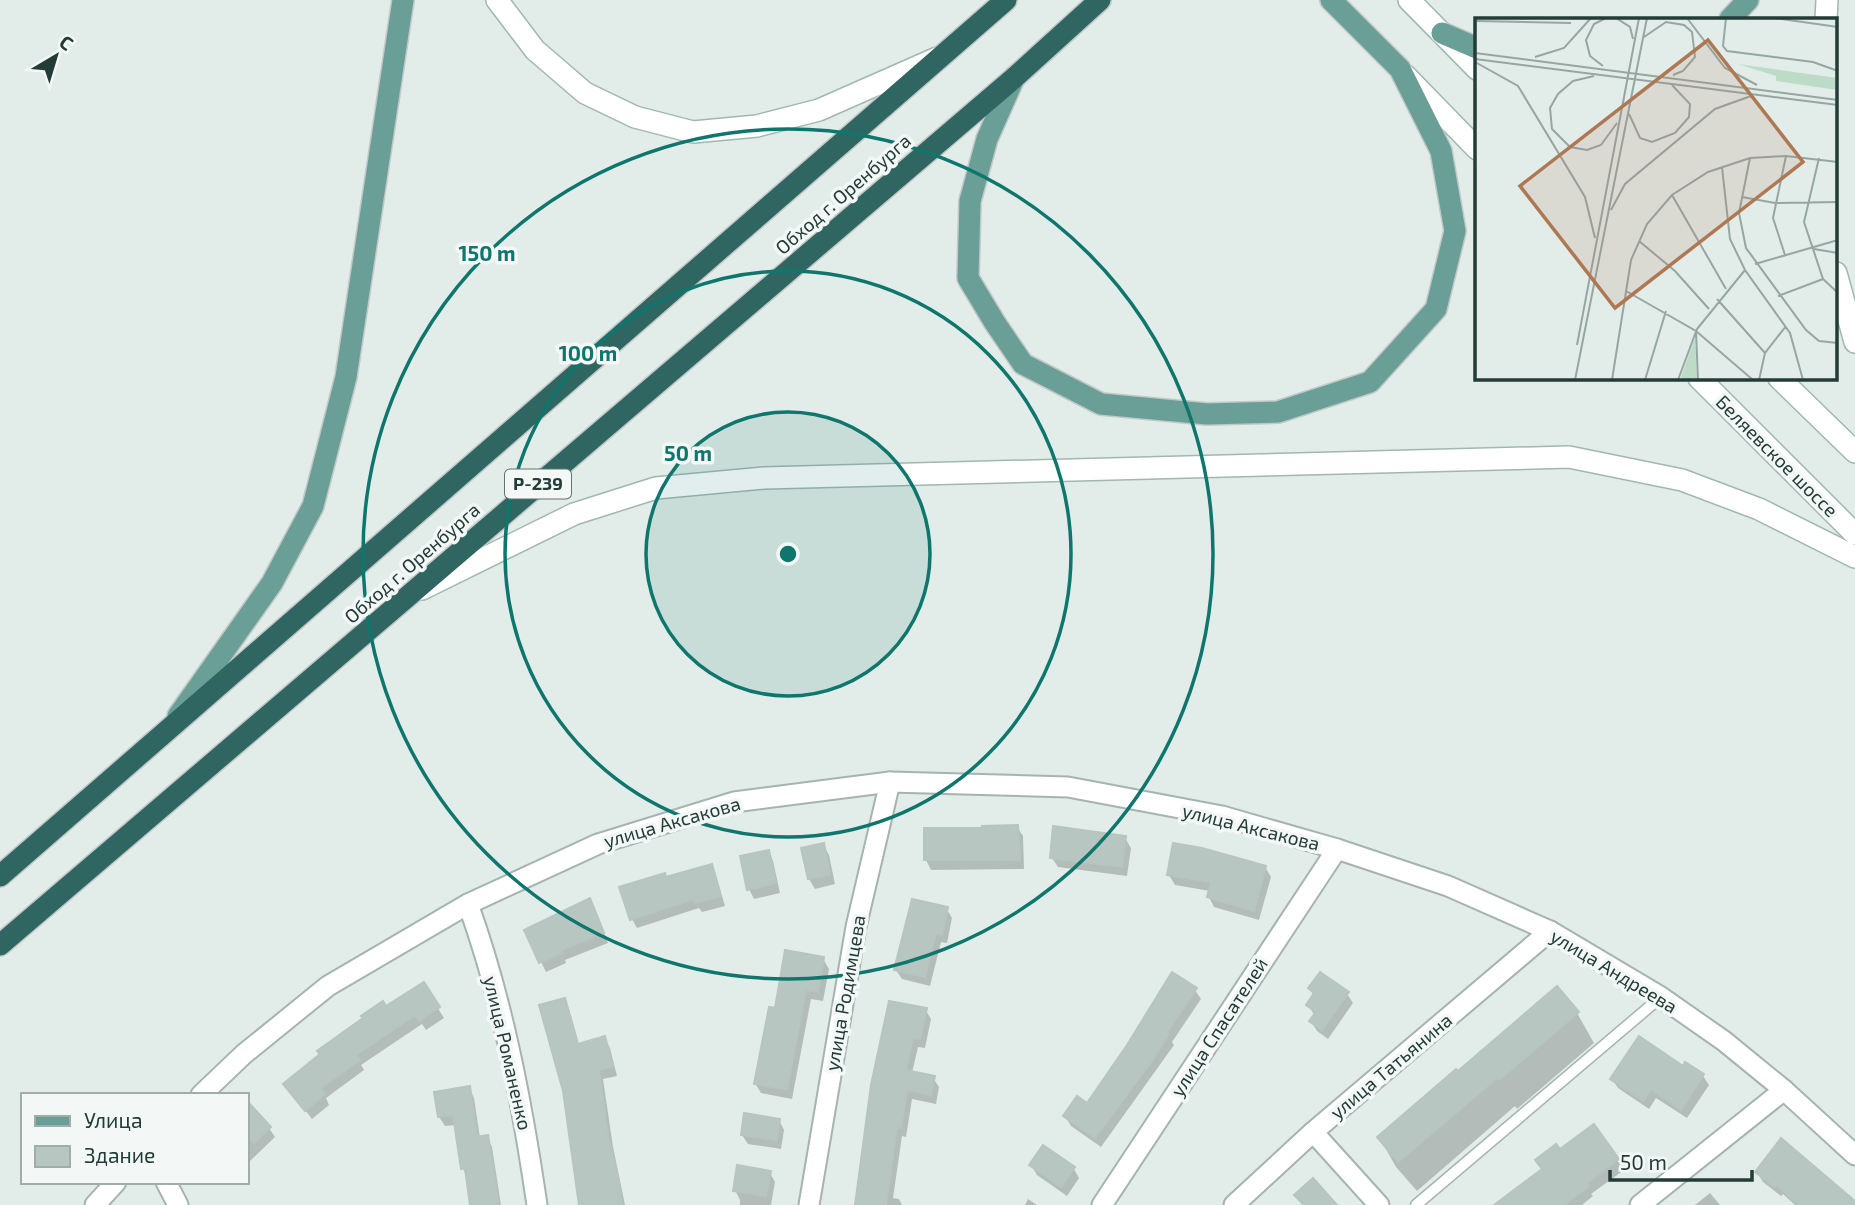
<svg xmlns="http://www.w3.org/2000/svg" width="1855" height="1205" font-family="'Exo 2',sans-serif">
<style>
.shadow{fill:#0003}
.building{fill:#b8c6c2;stroke:#b5c5c0;stroke-width:2}
.lines{fill:none;stroke-linecap:round;stroke-linejoin:round}
.lane-casing{stroke:#a5b4b0;stroke-width:13}
.street-casing{stroke:#a5b4b0;stroke-width:23}
.secondary-casing{stroke:#a1b7b1;stroke-width:24}
.primary-casing{stroke:#c1c8c7;stroke-width:24}
.highway-casing{stroke:#c1c8c7;stroke-width:24}
.lane{stroke:#fff;stroke-width:10}
.street{stroke:#fff;stroke-width:19}
.secondary{stroke:#fff;stroke-width:21}
.primary{stroke:#699f96;stroke-width:21}
.highway{stroke:#306661;stroke-width:21}
.ring{fill:none;stroke:#0f766e;stroke-width:3.5}
.labels{text-anchor:middle;stroke-width:7;stroke-linejoin:round;paint-order:stroke}
.shield{fill:#f3f8f6;stroke:#617471;stroke-width:2}
.shield-label{font-size:18px;font-weight:bold;fill:#233c38}
.street-label{font-size:19px;fill:#233c38;stroke:#f3f8f6}
.inset-road{fill:none;stroke:#96a6a2;stroke-width:2}
.view{fill:#af7855;fill-opacity:0.15;stroke:#af7855;stroke-width:3.5}
.inset-edge{fill:none;stroke:#233c38;stroke-width:3.5}
.centre{fill:#0f766e;stroke:#f3f8f6;stroke-width:3.5}
.ring-label{font-size:21px;text-anchor:middle;font-weight:bold;fill:#0f766e;stroke:#f3f8f6;stroke-width:7;stroke-linejoin:round;paint-order:stroke}
</style>
<rect width="100%" height="100%" fill="#e2ece8"/>
<g class="shadow">
<path d="M 1017,827 L 1023,836 L 1024,869 L 931,870 L 926,860 L 984,830 Z"/>
<path d="M 1125,838 L 1131,848 L 1127,876 L 1058,867 L 1052,858 Z"/>
<path d="M 823,845 L 829,855 L 835,884 L 815,889 L 809,879 L 803,849 Z"/>
<path d="M 768,852 L 773,861 L 780,893 L 754,899 L 749,889 Z"/>
<path d="M 711,866 L 716,876 L 725,906 L 702,912 L 699,908 L 637,928 L 632,919 L 666,879 Z"/>
<path d="M 1265,867 L 1271,877 L 1259,920 L 1214,907 L 1209,897 L 1210,891 L 1175,885 L 1169,875 Z"/>
<path d="M 946,908 L 952,918 L 947,943 L 941,942 L 930,986 L 902,979 L 896,970 Z"/>
<path d="M 595,910 L 608,943 L 565,960 L 566,963 L 546,972 L 526,931 Z"/>
<path d="M 823,959 L 829,969 L 823,1001 L 811,999 L 792,1099 L 761,1093 L 755,1083 L 776,1010 Z"/>
<path d="M 423,984 L 444,1018 L 426,1030 L 422,1024 L 361,1065 L 364,1070 L 326,1098 L 329,1105 L 312,1119 L 286,1085 L 385,1009 Z"/>
<path d="M 1310,989 L 1347,994 L 1353,1003 L 1328,1039 L 1317,1031 L 1311,1021 L 1315,1016 L 1308,1005 L 1314,996 Z"/>
<path d="M 1195,990 L 1201,999 L 1172,1042 L 1174,1045 L 1101,1147 L 1071,1126 L 1065,1116 L 1088,1106 Z"/>
<path d="M 564,1000 L 569,1009 L 579,1045 L 604,1038 L 610,1048 L 617,1076 L 603,1079 L 613,1147 L 625,1205 L 581,1205 Z"/>
<path d="M 925,1009 L 931,1019 L 925,1048 L 918,1047 L 912,1073 L 933,1078 L 939,1087 L 936,1104 L 912,1099 L 906,1137 L 902,1136 L 893,1198 L 899,1199 L 902,1205 L 856,1205 L 873,1086 Z"/>
<path d="M 1577,1013 L 1594,1043 L 1517,1109 L 1515,1106 L 1417,1191 L 1396,1167 L 1379,1137 L 1458,1073 Z"/>
<path d="M 1686,1064 L 1703,1076 L 1709,1085 L 1687,1118 L 1656,1098 L 1649,1109 L 1618,1088 L 1612,1079 L 1683,1068 Z"/>
<path d="M 469,1088 L 474,1098 L 480,1138 L 487,1137 L 492,1147 L 501,1205 L 471,1205 L 468,1179 L 463,1169 L 456,1125 L 445,1126 L 439,1117 Z"/>
<path d="M 251,1108 L 269,1128 L 275,1137 L 247,1164 L 247,1112 Z"/>
<path d="M 779,1120 L 784,1130 L 781,1149 L 748,1144 L 742,1135 Z"/>
<path d="M 1593,1127 L 1624,1170 L 1591,1194 L 1593,1196 L 1582,1205 L 1499,1205 L 1543,1171 L 1537,1161 L 1560,1152 Z"/>
<path d="M 1031,1165 L 1074,1169 L 1079,1178 L 1067,1196 L 1037,1175 Z"/>
<path d="M 1757,1172 L 1855,1202 L 1855,1205 L 1795,1205 L 1783,1194 L 1781,1196 L 1763,1182 Z"/>
<path d="M 770,1173 L 775,1182 L 771,1205 L 740,1205 L 740,1200 L 735,1190 Z"/>
<path d="M 1710,1193 L 1720,1205 L 1695,1205 Z"/>
<path d="M 1028,1199 L 1037,1205 L 1025,1205 Z"/>
</g>
<g class="building">
<path d="M 1018,825 L 1020,860 L 924,860 L 924,828 L 982,828 L 982,826 Z"/>
<path d="M 1053,826 L 1126,836 L 1122,867 L 1050,858 Z"/>
<path d="M 824,843 L 830,875 L 808,879 L 801,848 Z"/>
<path d="M 1173,843 L 1202,848 L 1266,866 L 1254,911 L 1207,897 L 1211,882 L 1167,875 Z"/>
<path d="M 769,850 L 776,883 L 747,890 L 740,856 Z"/>
<path d="M 712,864 L 721,896 L 695,903 L 693,899 L 630,920 L 619,887 L 665,873 L 666,877 Z"/>
<path d="M 590,898 L 604,933 L 561,950 L 562,953 L 539,963 L 524,930 Z"/>
<path d="M 912,899 L 948,907 L 942,935 L 936,933 L 925,977 L 894,970 Z"/>
<path d="M 785,950 L 824,957 L 818,992 L 806,990 L 787,1089 L 754,1084 L 769,1007 L 775,1008 Z"/>
<path d="M 1172,972 L 1197,988 L 1167,1032 L 1169,1034 L 1152,1061 L 1095,1138 L 1063,1116 L 1077,1096 L 1087,1103 L 1127,1045 Z"/>
<path d="M 1320,972 L 1349,992 L 1322,1030 L 1309,1021 L 1316,1012 L 1306,1005 L 1314,993 L 1308,988 Z"/>
<path d="M 424,982 L 440,1007 L 419,1021 L 415,1015 L 356,1055 L 360,1060 L 321,1088 L 325,1094 L 305,1111 L 283,1084 L 320,1054 L 317,1051 L 363,1018 L 361,1016 L 383,1001 L 386,1006 Z"/>
<path d="M 1557,986 L 1579,1012 L 1499,1080 L 1497,1078 L 1398,1162 L 1377,1137 L 1456,1069 L 1458,1071 Z"/>
<path d="M 565,998 L 578,1044 L 605,1036 L 613,1066 L 599,1070 L 608,1136 L 618,1177 L 622,1205 L 579,1205 L 563,1091 L 539,1005 Z"/>
<path d="M 889,1001 L 927,1008 L 920,1039 L 913,1038 L 906,1070 L 935,1076 L 931,1095 L 907,1090 L 901,1128 L 897,1127 L 886,1205 L 855,1205 L 871,1085 Z"/>
<path d="M 1639,1036 L 1683,1066 L 1685,1062 L 1704,1074 L 1681,1110 L 1651,1089 L 1643,1101 L 1610,1079 Z"/>
<path d="M 470,1086 L 477,1137 L 488,1135 L 499,1205 L 470,1205 L 465,1168 L 461,1169 L 453,1115 L 438,1117 L 434,1092 Z"/>
<path d="M 247,1101 L 271,1127 L 254,1143 L 247,1135 Z"/>
<path d="M 744,1113 L 780,1119 L 777,1140 L 741,1135 Z"/>
<path d="M 1594,1124 L 1619,1159 L 1587,1183 L 1589,1186 L 1564,1205 L 1494,1205 L 1542,1169 L 1535,1160 L 1556,1144 L 1560,1149 Z"/>
<path d="M 1781,1138 L 1855,1201 L 1855,1205 L 1798,1205 L 1777,1185 L 1775,1187 L 1755,1172 Z"/>
<path d="M 1043,1145 L 1075,1167 L 1061,1187 L 1029,1165 Z"/>
<path d="M 737,1165 L 771,1171 L 766,1196 L 733,1191 Z"/>
<path d="M 1313,1178 L 1337,1205 L 1304,1205 L 1294,1195 Z"/>
</g>
<g class="lines">
<g class="lane-casing">
<path id="lane" d="M 1416,1205 L 1661,997"/>
</g>
<g class="street-casing">
<g id="street">
<path d="M 468,904 C 503,1001 522,1103 537,1205"/>
<path d="M 201,1095 L 244,1054 L 328,986 L 468,904 L 598,844 L 734,802 L 890,782 L 1068,787 L 1222,816 L 1337,849 L 1448,886 L 1550,931 L 1661,997 L 1724,1041 L 1784,1090 L 1855,1155"/>
<path d="M 1313,1132 L 1379,1205"/>
<path d="M 166,1182 L 178,1205"/>
<path d="M 95,1205 L 116,1182"/>
<path d="M 809,1205 L 856,927 L 890,782"/>
<path d="M 1102,1205 L 1337,849"/>
<path d="M 1234,1205 L 1313,1132 L 1550,931"/>
<path d="M 1640,1205 L 1784,1090"/>
</g>
</g>
<g class="secondary-casing">
<g id="secondary">
<path d="M 497,0 L 535,50 L 585,93 L 635,117 L 693,132 L 757,126 L 819,110 L 937,58"/>
<path d="M 1409,0 L 1477,69"/>
<path d="M 1826,19 L 1827,0"/>
<path d="M 1406,76 L 1477,149"/>
<path d="M 1836,273 L 1855,342"/>
<path d="M 1699,378 L 1855,534"/>
<path d="M 1779,378 L 1855,452"/>
<path d="M 422,589 L 574,514 L 656,488 L 764,478 L 1569,457 L 1682,480 L 1759,509 L 1855,557"/>
</g>
</g>
<g class="primary-casing">
<g id="primary">
<path d="M 1730,19 L 1748,0"/>
<path d="M 1442,33 L 1477,48"/>
<path d="M 1014,78 L 987,139 L 970,201 L 968,278 L 995,323 L 1023,364 L 1101,404 L 1207,414 L 1278,412 L 1370,382 L 1436,309 L 1455,231 L 1441,151 L 1400,69 L 1331,0"/>
<path d="M 178,716 L 272,583 L 313,506 L 346,377 L 403,0"/>
</g>
</g>
<g class="highway-casing">
<g id="highway">
<path d="M 0,876 L 1006,0"/>
<path d="M 0,945 L 1014,78 L 1100,0"/>
</g>
</g>
<use href="#lane" class="lane"/>
<use href="#street" class="street"/>
<use href="#secondary" class="secondary"/>
<use href="#primary" class="primary"/>
<use href="#highway" class="highway"/>
</g>
<circle cx="788" cy="554" r="142" fill="#0f766e" fill-opacity=".12"/>
<g class="ring">
<circle cx="788" cy="554" r="142"/>
<circle cx="788" cy="554" r="283"/>
<circle cx="788" cy="554" r="425"/>
</g>
<g class="labels">
<rect class="shield" x="505" y="469.5" width="66" height="29" rx="5"/>
<g class="shield-label">
<text x="538" y="490">Р-239</text>
</g>
<g class="street-label">
<text transform="translate(843 194) rotate(-41)" y="7">Обход г. Оренбурга</text>
<text transform="translate(1777 456) rotate(45)" y="7">Беляевское шоссе</text>
<text transform="translate(412 563) rotate(-41)" y="7">Обход г. Оренбурга</text>
<text transform="translate(672 822) rotate(-16)" y="7">улица Аксакова</text>
<text transform="translate(1251 827) rotate(14)" y="7">улица Аксакова</text>
<text transform="translate(1614 971) rotate(31)" y="7">улица Андреева</text>
<text transform="translate(845 993) rotate(-80)" y="7">улица Родимцева</text>
<text transform="translate(1219 1027) rotate(-57)" y="7">улица Спасателей</text>
<text transform="translate(508 1053) rotate(77)" y="7">улица Романенко</text>
<text transform="translate(1391 1066) rotate(-40)" y="7">улица Татьянина</text>
</g>
</g>
<g transform="translate(1475 18)">
<rect width="362" height="362" fill="#e2ece8"/>
<path d="M 263,46 L 362,60 L 362,72 L 301,63 L 301,58 ZM 220,320 L 222,362 L 205,362 Z" fill="#bcdcc8"/>
<path class="inset-road" d="M 141,0 L 155,9 L 158,21M 212,0 L 250,50 L 282,67M 251,0 L 248,28 L 252,33 L 338,44 L 363,53M 299,0 L 363,9M 0,3 L 96,5M 169,19 L 191,4 L 209,7 L 217,14 L 220,39 L 208,53 L 198,57M 0,35 L 363,82M 60,39 L 89,30 L 116,0M 0,41 L 363,87M 0,44 L 43,68 L 110,179 L 120,220M 128,48 L 115,38 L 111,22 L 119,6 L 131,0M 119,58 L 98,63 L 83,76 L 75,90 L 77,111 L 95,129 L 112,132 L 126,127 L 142,105M 154,96 L 165,120 L 177,124 L 200,115 L 214,99 L 215,86 L 197,67M 275,140 L 264,195 L 271,230 L 331,312 L 344,323 L 363,325M 344,140 L 329,204 L 348,261 L 363,275M 247,149 L 255,221 L 270,252 L 315,315 L 328,362M 197,177 L 251,271M 267,179 L 300,185 L 363,184M 136,192 L 150,166 L 240,91 L 276,78M 164,223 L 200,253 L 234,291M 339,231 L 363,235M 310,237 L 298,200 L 311,138M 280,246 L 363,222M 151,273 L 221,313 L 278,362M 303,278 L 348,261M 242,281 L 290,335M 221,314 L 223,362M 102,327 L 164,0M 100,362 L 172,0M 137,362 L 156,242 L 172,206 L 197,177 L 233,154 L 275,140 L 311,138 L 363,144M 170,362 L 191,293M 203,362 L 222,311 L 270,252M 284,362 L 290,335 L 311,308"/>
<path class="view" d="M 233,22 L 328,144 L 140,290 L 45,168 Z"/>
<rect width="362" height="362" class="inset-edge"/>
</g>
<circle cx="788" cy="554" r="10" class="centre"/>
<g class="ring-label">
<text x="487" y="261">150 m</text>
<text x="588" y="361">100 m</text>
<text x="688" y="461">50 m</text>
</g>
<rect x="21" y="1093" width="228" height="91" fill="#f3f8f6" stroke="#a0adaa" stroke-width="2"/>
<rect x="35" y="1116" width="35" height="10" fill="#699f96" stroke="#a0adaa" stroke-width="2"/>
<text x="84" y="1128" font-size="21" fill="#233c38">Улица</text>
<rect x="35" y="1146" width="35" height="21" fill="#b8c6c2" stroke="#a0adaa" stroke-width="2"/>
<text x="84" y="1163" font-size="21" fill="#233c38">Здание</text>
<g transform="translate(56 56) rotate(38)" stroke="#f3f8f6" stroke-width="5" paint-order="stroke">
<path d="M0-5L12 26L0 18L-12 26Z" fill="#233c38"/>
<text y="-10" font-size="19" font-weight="bold" text-anchor="middle" fill="#233c38">С</text>
</g>
<path d="M1610 1170v10h142v-10" fill="none" stroke="#233c38" stroke-width="3.5"/>
<text x="1620" y="1170" font-size="21" fill="#233c38" stroke="#f3f8f6" stroke-width="5" paint-order="stroke">50 m</text>
</svg>
